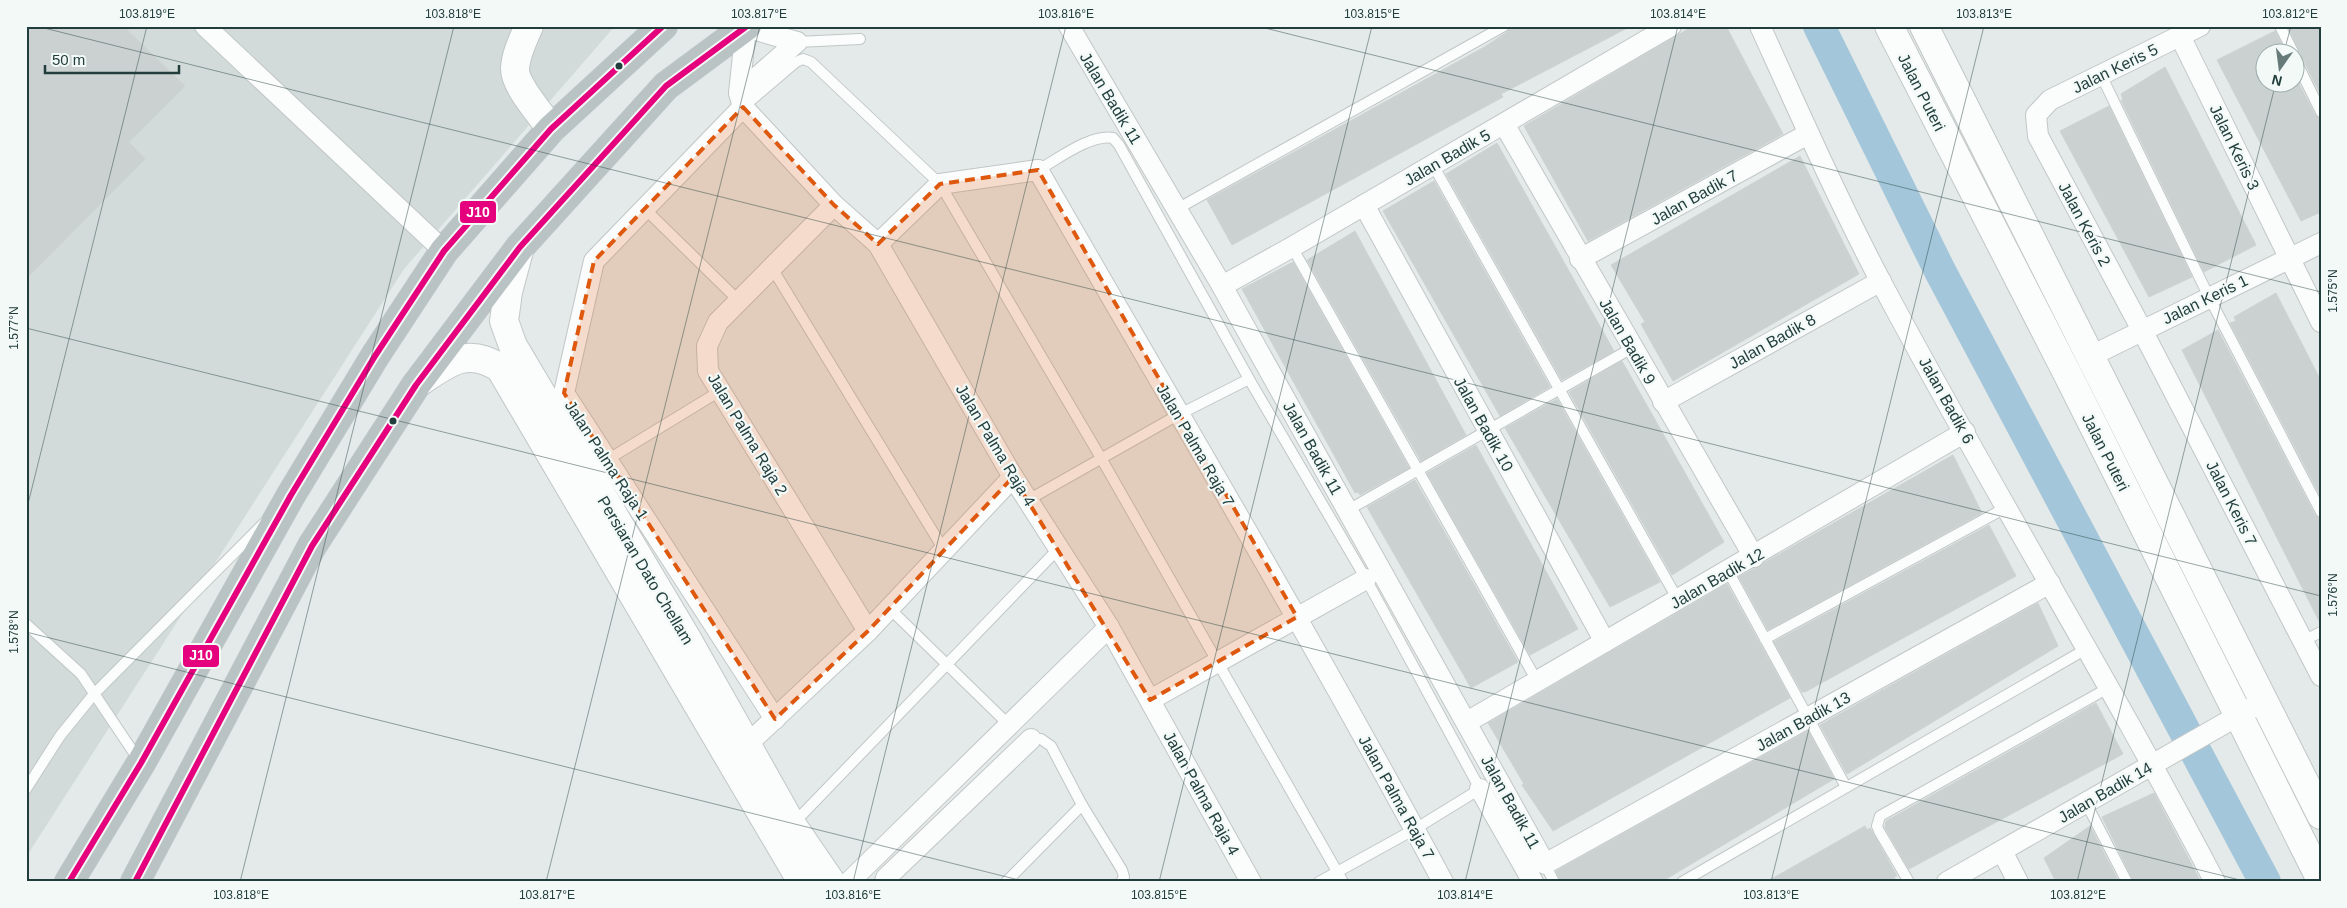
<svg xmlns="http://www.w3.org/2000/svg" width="2347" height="908" font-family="Helvetica,sans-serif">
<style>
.built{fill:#d2dbd9}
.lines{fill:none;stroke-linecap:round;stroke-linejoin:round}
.river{stroke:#a4c6da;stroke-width:32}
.building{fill:#cbd1d0;stroke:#cdd3d2}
.lane-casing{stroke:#c1c7c6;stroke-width:12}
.street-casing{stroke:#c1c7c6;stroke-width:22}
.secondary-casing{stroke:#c0c7c6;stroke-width:30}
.highway-casing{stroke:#bcc6c5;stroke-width:30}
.lane{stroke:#fbfcfc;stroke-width:10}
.street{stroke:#fbfcfc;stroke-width:20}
.secondary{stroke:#fbfcfc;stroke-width:28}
.highway{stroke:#bac3c3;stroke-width:28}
.bus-1-casing{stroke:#f2f9f7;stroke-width:10}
.bus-1{stroke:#e5007d;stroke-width:6}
.marked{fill:#de580e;fill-opacity:0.2;stroke:#de580e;stroke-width:4;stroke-dasharray:10 6;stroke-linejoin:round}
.ticks{fill:none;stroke:#213e3c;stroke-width:1;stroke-opacity:0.45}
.bus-dot{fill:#213e3c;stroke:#f2f9f7;stroke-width:2}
.labels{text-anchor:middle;stroke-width:4.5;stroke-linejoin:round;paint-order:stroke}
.street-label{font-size:16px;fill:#213e3c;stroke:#f2f9f7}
.line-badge{stroke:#f2f9f7;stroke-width:2}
.badge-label{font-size:14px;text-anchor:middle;font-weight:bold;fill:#fff}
.neatline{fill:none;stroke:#213e3c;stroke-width:2}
.ticks-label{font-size:12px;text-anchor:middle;fill:#213e3c}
</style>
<rect width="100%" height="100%" fill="#e4eae9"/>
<path class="built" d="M 26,26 L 615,26 L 404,269 L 26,857 Z"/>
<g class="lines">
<path class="river" d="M 1819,26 L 1940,271 L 2265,882"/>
</g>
<g class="building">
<path d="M 26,26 L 123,26 L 185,86 L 129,142 L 145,159 L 26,279 Z"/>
<path d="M 1512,26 L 1631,26 L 1501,94 L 1503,97 L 1232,245 L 1207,200 L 1486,46 L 1507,32 Z"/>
<path d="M 1693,26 L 1726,26 L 1783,134 L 1588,241 L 1524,126 Z"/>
<path d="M 2288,26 L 2321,26 L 2321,96 L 2300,53 Z"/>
<path d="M 2275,31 L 2286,52 L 2264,52 L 2264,82 L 2294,82 L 2294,74 L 2315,115 L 2321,119 L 2321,212 L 2301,221 L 2217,60 Z"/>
<path d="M 2165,67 L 2256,245 L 2204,272 L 2121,100 L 2123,99 L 2121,94 Z"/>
<path d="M 2109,106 L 2192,277 L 2149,297 L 2060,131 Z"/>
<path d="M 1497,143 L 1614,351 L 1562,380 L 1446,174 Z"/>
<path d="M 1800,156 L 1859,274 L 1673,381 L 1641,324 L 1645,322 L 1611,265 Z"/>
<path d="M 1434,181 L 1550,387 L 1500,416 L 1383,211 Z"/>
<path d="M 1355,231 L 1466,435 L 1421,461 L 1307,260 Z"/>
<path d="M 1293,262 L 1409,468 L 1360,495 L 1358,492 L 1355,493 L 1242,289 Z"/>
<path d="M 2276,293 L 2321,381 L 2321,497 L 2230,323 L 2236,321 L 2234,317 Z"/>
<path d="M 2218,330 L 2315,515 L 2321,519 L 2321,625 L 2182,350 Z"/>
<path d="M 1622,361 L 1724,542 L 1672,575 L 1569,392 Z"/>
<path d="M 1557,399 L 1660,582 L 1610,607 L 1505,428 Z"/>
<path d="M 1476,445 L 1578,629 L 1530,655 L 1427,473 Z"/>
<path d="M 1953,455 L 1982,513 L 1768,630 L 1739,577 Z"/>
<path d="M 1415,480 L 1518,662 L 1471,688 L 1367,507 Z"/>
<path d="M 1989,525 L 2016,576 L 1805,692 L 1802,692 L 1774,642 Z"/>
<path d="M 1727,584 L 1790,698 L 1553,831 L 1522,785 L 1524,784 L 1488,723 Z"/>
<path d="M 2038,603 L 2058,646 L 1847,774 L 1820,725 Z"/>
<path d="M 2096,703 L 2123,754 L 1909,869 L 1885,828 L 1886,821 Z"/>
<path d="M 1808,731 L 1834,779 L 1661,882 L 1561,882 L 1556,871 Z"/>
<path d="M 2154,793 L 2164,812 L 2201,882 L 2134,882 L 2102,817 Z"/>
<path d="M 1865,826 L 1867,830 L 1870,828 L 1897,876 L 1894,877 L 1897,882 L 1766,882 Z"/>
<path d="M 2090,826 L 2119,882 L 2056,882 L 2044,858 Z"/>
</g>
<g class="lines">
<g class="lane-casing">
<g id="lane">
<path d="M 2280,26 L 2293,52"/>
<path d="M 797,42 L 860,39"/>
<path d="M 2294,57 L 2321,112"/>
<path d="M 2101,75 L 2209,297 L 2321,512"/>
<path d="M 743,107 L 796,62 L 803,59 L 811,62 L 940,184 L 1101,458 L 1343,882"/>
<path d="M 1433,165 L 1678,600"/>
<path d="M 1038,170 C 1058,159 1090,134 1113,138 L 1119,145 L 1249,379 L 1366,579 L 1480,789 L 1415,829 L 1319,882"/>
<path d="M 645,209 L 739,301"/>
<path d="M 1177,209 L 1504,26"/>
<path d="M 1292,247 L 1537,681"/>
<path d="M 772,268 L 944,550"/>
<path d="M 607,460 L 720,391"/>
<path d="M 1028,500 L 1178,415 L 1249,379"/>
<path d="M 1348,510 L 1632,348"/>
<path d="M 1728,571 L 1846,787"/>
<path d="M 889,608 L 1009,725"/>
<path d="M 26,624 L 81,674 L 140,762"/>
<path d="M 1765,639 L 2007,507"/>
<path d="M 2303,641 L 2321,632"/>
<path d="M 1031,739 L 1041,739 L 1051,746 L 1082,805 L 1122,870 L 1124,877 L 1121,882"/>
<path d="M 26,789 L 60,736 L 94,694 L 264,523"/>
<path d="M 2086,803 L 2127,882"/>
<path d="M 792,825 L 1059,548"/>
<path d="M 1545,864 L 1554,882"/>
<path d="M 1006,882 L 1082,805"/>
<path d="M 1682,882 L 2088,648"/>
<path d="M 1909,882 L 1879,831 L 1877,826 L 1880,816 L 2110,687"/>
</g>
</g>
<g class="street-casing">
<g id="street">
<path d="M 205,26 L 444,251"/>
<path d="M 1069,26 L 1222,286 L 1545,864 L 2050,583"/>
<path d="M 1760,26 C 1799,112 1837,198 1881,282 C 1988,484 2109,679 2215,882"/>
<path d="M 2200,26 L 2050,100 L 2036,115 L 2038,136 L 2142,330 L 2321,676"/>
<path d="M 2180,36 L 2321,322"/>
<path d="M 797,42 L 746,27 L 739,93 L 743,107 L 834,205 L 878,244 L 1013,477 L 1109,627 L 1251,882"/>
<path d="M 739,93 L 797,42"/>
<path d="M 743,107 L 594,261 L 564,393 L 775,719"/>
<path d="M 1504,124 L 1754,557"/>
<path d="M 834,205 L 718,322 L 707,346 L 708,371 L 868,631"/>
<path d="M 1364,205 L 1605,642"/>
<path d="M 878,244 L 940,184 L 1038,170 C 1174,407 1314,641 1443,882"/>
<path d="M 1580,259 L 1808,134"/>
<path d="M 1222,286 L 1292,247 L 1671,26"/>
<path d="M 2091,356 L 2321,243"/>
<path d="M 1663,402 L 1881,281"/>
<path d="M 1150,700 L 1366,579"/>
<path d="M 1467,722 L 1965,432"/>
<path d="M 738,753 L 868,631 L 1013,477"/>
<path d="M 1480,789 L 1533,882"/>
<path d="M 2002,851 L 2018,882"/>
<path d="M 849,882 L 1109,627"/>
<path d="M 885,882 L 886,878 L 1031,739"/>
<path d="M 1947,882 L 2262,702"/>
</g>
</g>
<g class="secondary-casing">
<g id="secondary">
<path d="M 529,26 C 523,40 516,53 515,68 C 514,85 541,114 551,129"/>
<path d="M 1889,26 L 2066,371 L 2321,880"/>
<path d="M 1924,26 L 2321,815"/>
<path d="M 520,247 L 508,292 L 504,321 L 513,346 L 690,644 L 792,825 L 831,882"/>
<path d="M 421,381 C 449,362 468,347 500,368 L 802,882"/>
</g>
</g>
<g class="highway-casing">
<g id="highway">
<path d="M 69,882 L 141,763 L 291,495 L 375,356 L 444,251 L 551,129 L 663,26"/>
<path d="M 135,882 L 312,546 L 416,385 L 520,247 L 666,86 L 747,26"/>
</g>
</g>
<use href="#lane" class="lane"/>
<use href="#street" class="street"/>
<use href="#secondary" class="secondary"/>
<use href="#highway" class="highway"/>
<g class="bus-1-casing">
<g id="bus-1">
<path d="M 69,882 L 141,763 L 291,495 L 375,356 L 444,251 L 551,129 L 663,26"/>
<path d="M 135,882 L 312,546 L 416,385 L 520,247 L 666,86 L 747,26"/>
</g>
</g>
<use href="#bus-1" class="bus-1"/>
</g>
<path class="marked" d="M 743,107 L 834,205 L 878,244 L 940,184 L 1038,170 L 1297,617 L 1150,700 L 1013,477 L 868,631 L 775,719 L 564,393 L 594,261 Z"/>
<path class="ticks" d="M 36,26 L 2321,596M 1257,26 L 2321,292M 2284,52 L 2291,26M 26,328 L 2248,882M 26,512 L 147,26M 26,632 L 1027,882M 240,882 L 454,26M 546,882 L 760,26M 853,882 L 1066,26M 1159,882 L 1372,26M 1465,882 L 1678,26M 1771,882 L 1984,26M 2077,882 L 2276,82"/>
<g class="bus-dot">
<circle cx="619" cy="66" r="4.5"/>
<circle cx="393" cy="421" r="4.5"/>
</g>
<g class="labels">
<g class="street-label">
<text transform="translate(2115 68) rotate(-26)" y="6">Jalan Keris 5</text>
<text transform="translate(1922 92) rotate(63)" y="6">Jalan Puteri</text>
<text transform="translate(1111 98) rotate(59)" y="6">Jalan Badik 11</text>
<text transform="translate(2235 147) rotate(64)" y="6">Jalan Keris 3</text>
<text transform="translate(1447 157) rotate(-30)" y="6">Jalan Badik 5</text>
<text transform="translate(1694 197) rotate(-29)" y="6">Jalan Badik 7</text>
<text transform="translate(2085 224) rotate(62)" y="6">Jalan Keris 2</text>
<text transform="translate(2205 299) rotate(-26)" y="6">Jalan Keris 1</text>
<text transform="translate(1628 341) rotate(60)" y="6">Jalan Badik 9</text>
<text transform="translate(1772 341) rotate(-29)" y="6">Jalan Badik 8</text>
<text transform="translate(1947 400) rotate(61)" y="6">Jalan Badik 6</text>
<text transform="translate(1484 424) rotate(61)" y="6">Jalan Badik 10</text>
<text transform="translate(748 434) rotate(59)" y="6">Jalan Palma Raja 2</text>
<text transform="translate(996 445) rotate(59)" y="6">Jalan Palma Raja 4</text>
<text transform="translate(1196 445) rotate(60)" y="6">Jalan Palma Raja 7</text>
<text transform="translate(1313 448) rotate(61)" y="6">Jalan Badik 11</text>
<text transform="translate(2106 452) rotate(63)" y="6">Jalan Puteri</text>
<text transform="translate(607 460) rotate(57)" y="6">Jalan Palma Raja 1</text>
<text transform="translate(2232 503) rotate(63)" y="6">Jalan Keris 7</text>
<text transform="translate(646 570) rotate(59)" y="6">Persiaran Dato Chellam</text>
<text transform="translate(1717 578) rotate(-30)" y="6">Jalan Badik 12</text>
<text transform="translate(1803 721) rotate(-29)" y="6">Jalan Badik 13</text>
<text transform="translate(2105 792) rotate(-30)" y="6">Jalan Badik 14</text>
<text transform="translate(1202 793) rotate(61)" y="6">Jalan Palma Raja 4</text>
<text transform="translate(1397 797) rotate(61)" y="6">Jalan Palma Raja 7</text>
<text transform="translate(1511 802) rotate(61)" y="6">Jalan Badik 11</text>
</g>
</g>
<g class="line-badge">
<rect x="459" y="200" width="38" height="24" rx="5" fill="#e5007d"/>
<rect x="182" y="644" width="38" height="24" rx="5" fill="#e5007d"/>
</g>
<g class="badge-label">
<text x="478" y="217">J10</text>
<text x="201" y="660">J10</text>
</g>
<rect width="2347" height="908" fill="none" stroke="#f2f9f7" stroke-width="55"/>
<g transform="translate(2280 68) rotate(194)"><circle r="24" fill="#f2f9f7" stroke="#9eaeac"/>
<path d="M0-4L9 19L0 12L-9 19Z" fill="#657a79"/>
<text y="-8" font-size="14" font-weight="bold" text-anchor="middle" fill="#213e3c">N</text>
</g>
<path d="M45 65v8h134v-8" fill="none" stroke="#213e3c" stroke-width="2.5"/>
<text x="52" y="65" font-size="15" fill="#213e3c" stroke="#f2f9f7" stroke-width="4" paint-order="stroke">50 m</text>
<rect x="28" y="28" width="2292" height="852" class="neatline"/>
<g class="ticks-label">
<text x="147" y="18">103.819°E</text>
<text x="453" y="18">103.818°E</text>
<text x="759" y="18">103.817°E</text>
<text x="1066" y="18">103.816°E</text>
<text x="1372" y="18">103.815°E</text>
<text x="1678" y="18">103.814°E</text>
<text x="1984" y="18">103.813°E</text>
<text x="2290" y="18">103.812°E</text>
<text transform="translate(2333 291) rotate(-90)" y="4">1.575°N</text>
<text transform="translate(14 328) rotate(-90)" y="4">1.577°N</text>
<text transform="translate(2333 595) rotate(-90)" y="4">1.576°N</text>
<text transform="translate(14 632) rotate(-90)" y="4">1.578°N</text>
<text x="241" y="899">103.818°E</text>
<text x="547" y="899">103.817°E</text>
<text x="853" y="899">103.816°E</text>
<text x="1159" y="899">103.815°E</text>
<text x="1465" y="899">103.814°E</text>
<text x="1771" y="899">103.813°E</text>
<text x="2078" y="899">103.812°E</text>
</g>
</svg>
